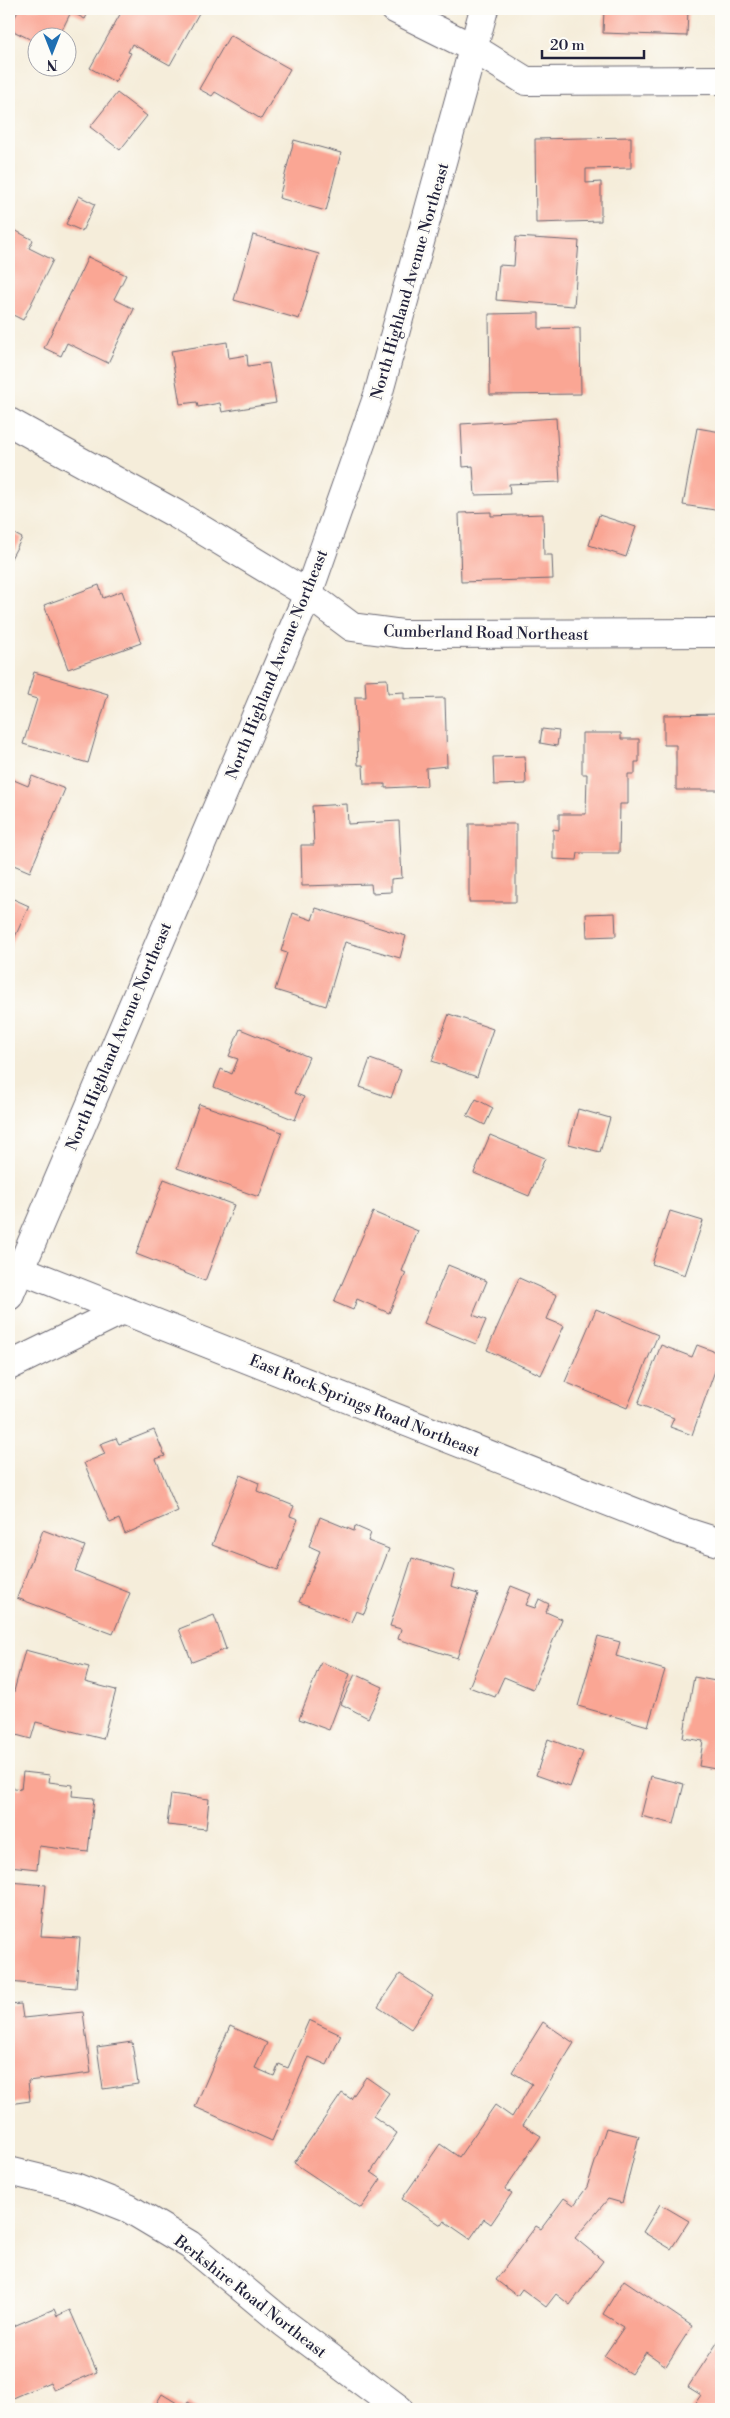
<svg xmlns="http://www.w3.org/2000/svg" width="730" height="2418" font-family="'Libre Bodoni',serif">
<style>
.building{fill:#faa694}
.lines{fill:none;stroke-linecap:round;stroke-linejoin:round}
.minor-casing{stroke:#6c6973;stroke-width:30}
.minor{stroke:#fff;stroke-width:28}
.labels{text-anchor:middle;stroke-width:5;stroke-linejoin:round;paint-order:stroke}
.street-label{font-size:16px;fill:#22223b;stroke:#fdfcf7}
</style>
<rect width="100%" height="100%" fill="#fdfcf7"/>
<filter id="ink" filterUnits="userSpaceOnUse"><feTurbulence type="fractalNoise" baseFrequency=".02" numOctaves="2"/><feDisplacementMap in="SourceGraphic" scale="10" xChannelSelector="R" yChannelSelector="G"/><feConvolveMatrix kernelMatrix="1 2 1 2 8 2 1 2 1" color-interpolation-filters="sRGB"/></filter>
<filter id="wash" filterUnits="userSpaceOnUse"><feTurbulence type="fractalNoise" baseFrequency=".0096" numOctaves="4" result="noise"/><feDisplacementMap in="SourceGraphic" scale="20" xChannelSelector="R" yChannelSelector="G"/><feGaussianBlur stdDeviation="1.12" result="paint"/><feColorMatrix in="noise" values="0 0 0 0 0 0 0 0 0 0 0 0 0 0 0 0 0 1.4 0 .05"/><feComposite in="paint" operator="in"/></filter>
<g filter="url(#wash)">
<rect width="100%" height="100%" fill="#f5edda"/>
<g id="blocks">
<g class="building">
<path d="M 19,9 L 90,9 L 85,19 L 71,12 L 58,38 L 38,38 L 38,43 L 9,29 Z"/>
<path d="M 123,9 L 192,9 L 199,13 L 170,65 L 132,44 L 128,52 L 131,53 L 115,82 L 90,68 Z"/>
<path d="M 604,9 L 688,9 L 687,36 L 603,33 Z"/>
<path d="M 230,35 L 290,69 L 261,119 L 215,92 L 212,96 L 199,89 Z"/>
<path d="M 117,93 L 147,116 L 120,150 L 90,127 Z"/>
<path d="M 631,137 L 631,168 L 586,169 L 586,183 L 601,182 L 601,221 L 536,223 L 535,139 Z"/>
<path d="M 294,140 L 341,153 L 326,211 L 279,198 Z"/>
<path d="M 79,196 L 95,204 L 82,231 L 66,224 Z"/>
<path d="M 9,227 L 33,240 L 29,248 L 53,260 L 23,320 L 9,313 Z"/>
<path d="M 253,235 L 319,254 L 299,319 L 234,300 Z"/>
<path d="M 516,237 L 579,241 L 574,306 L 496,300 L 499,265 L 514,266 Z"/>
<path d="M 88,257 L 126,275 L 114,299 L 134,309 L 108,363 L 67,343 L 61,356 L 44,348 Z"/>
<path d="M 539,313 L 539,329 L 580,328 L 581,394 L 490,395 L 489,314 Z"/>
<path d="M 227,342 L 229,358 L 247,355 L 248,366 L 269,363 L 276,403 L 222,412 L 220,403 L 198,407 L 197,402 L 180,404 L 171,351 Z"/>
<path d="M 556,418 L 560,482 L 509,484 L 510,494 L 475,495 L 473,466 L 463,467 L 461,424 Z"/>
<path d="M 697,428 L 721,432 L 721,511 L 683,505 Z"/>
<path d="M 491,512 L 491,516 L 543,514 L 544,555 L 552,555 L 553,579 L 461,582 L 459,513 Z"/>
<path d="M 599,515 L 636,527 L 626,557 L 589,545 Z"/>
<path d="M 9,531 L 22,538 L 9,562 Z"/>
<path d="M 99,585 L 103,598 L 122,591 L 141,643 L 68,669 L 44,605 Z"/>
<path d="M 34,672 L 108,694 L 88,763 L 23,744 L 37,699 L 27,696 Z"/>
<path d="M 387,679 L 388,693 L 404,692 L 404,699 L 445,698 L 447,766 L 426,768 L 427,786 L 385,788 L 385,784 L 364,784 L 363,765 L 358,765 L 355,697 L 366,697 L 365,680 Z"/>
<path d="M 721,714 L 721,790 L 676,790 L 676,745 L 664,745 L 664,715 Z"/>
<path d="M 542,729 L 559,731 L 557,746 L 540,743 Z"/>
<path d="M 582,733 L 621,733 L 621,739 L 639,739 L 639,762 L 635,762 L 635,774 L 628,774 L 628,804 L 620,804 L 619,853 L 578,853 L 577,860 L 553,859 L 553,829 L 559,830 L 559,814 L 586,814 L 587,774 L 582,774 Z"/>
<path d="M 525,756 L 526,784 L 494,785 L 493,757 Z"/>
<path d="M 32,776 L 65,789 L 30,872 L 9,863 L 9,778 L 28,786 Z"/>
<path d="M 347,804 L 348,824 L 399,821 L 402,878 L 391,879 L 391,892 L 372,893 L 371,884 L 302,886 L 301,845 L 314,845 L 312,806 Z"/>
<rect x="469" y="824" width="47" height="78"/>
<path d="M 9,897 L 29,906 L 9,950 Z"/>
<path d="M 316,908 L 406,936 L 400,958 L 345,942 L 326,1006 L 275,990 L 287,953 L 281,951 L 293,913 L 312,920 Z"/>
<path d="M 615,913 L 616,936 L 587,937 L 586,914 Z"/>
<path d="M 449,1014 L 493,1029 L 477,1077 L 432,1061 Z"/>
<path d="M 240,1029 L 309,1057 L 294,1093 L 304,1097 L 295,1120 L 214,1087 L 221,1069 L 232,1074 L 238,1059 L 229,1056 Z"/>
<path d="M 370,1059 L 401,1070 L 391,1098 L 360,1087 Z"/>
<path d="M 476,1099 L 493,1108 L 485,1125 L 467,1116 Z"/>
<path d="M 199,1104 L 282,1132 L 259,1197 L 177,1168 Z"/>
<path d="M 578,1109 L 610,1118 L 600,1152 L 569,1144 Z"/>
<path d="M 490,1135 L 545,1158 L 529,1196 L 474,1173 Z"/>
<path d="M 164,1179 L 234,1205 L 205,1281 L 136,1254 Z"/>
<path d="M 670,1211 L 703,1221 L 685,1275 L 652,1264 Z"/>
<path d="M 373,1212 L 418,1231 L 402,1271 L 406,1273 L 389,1313 L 357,1299 L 353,1310 L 334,1302 Z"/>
<path d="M 448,1265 L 487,1281 L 473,1315 L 486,1320 L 476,1344 L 424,1323 Z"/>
<path d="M 519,1278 L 557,1295 L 547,1319 L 564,1326 L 541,1375 L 487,1350 Z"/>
<path d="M 596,1309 L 658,1335 L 627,1408 L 565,1382 Z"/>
<path d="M 661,1345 L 692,1357 L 697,1345 L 721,1354 L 692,1435 L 670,1427 L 674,1418 L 638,1404 Z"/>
<path d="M 721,1427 L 721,1440 L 717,1439 Z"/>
<path d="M 154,1430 L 165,1456 L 156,1459 L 178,1511 L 125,1534 L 119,1519 L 110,1523 L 84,1463 L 105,1454 L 100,1444 L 116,1438 L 119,1444 Z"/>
<path d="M 240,1475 L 259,1483 L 257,1491 L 294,1506 L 290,1516 L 298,1519 L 278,1570 L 212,1545 Z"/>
<path d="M 320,1517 L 354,1531 L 355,1526 L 371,1533 L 368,1541 L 389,1549 L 364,1614 L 356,1611 L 351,1622 L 299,1602 L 320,1551 L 309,1546 Z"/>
<path d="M 43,1530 L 85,1546 L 75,1571 L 130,1593 L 113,1634 L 17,1598 Z"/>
<path d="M 412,1558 L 455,1571 L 451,1586 L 478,1594 L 457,1658 L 398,1639 L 401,1629 L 390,1626 Z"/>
<path d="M 511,1586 L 531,1594 L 526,1605 L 535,1608 L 539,1599 L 549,1604 L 546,1612 L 562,1619 L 533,1689 L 504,1677 L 495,1697 L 469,1687 Z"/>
<path d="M 214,1615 L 226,1649 L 192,1662 L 179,1629 Z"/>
<path d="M 598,1636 L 620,1642 L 616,1656 L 665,1670 L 648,1726 L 578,1706 Z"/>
<path d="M 25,1650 L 89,1667 L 85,1682 L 116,1690 L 103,1739 L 36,1722 L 31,1739 L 9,1733 L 9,1710 Z"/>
<path d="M 321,1662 L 350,1674 L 329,1730 L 299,1719 Z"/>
<path d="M 355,1674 L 383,1687 L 368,1718 L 341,1704 Z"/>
<path d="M 694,1677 L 721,1682 L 721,1770 L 699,1766 L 703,1741 L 683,1738 Z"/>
<path d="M 548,1739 L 583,1752 L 570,1787 L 536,1775 Z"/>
<path d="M 23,1772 L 50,1775 L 49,1782 L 73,1785 L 72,1796 L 94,1798 L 88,1852 L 39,1846 L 37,1869 L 9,1866 L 9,1787 L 21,1789 Z"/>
<path d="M 651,1776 L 684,1784 L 674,1824 L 641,1816 Z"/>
<path d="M 171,1794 L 209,1799 L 206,1829 L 167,1825 Z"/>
<path d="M 9,1882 L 46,1885 L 41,1936 L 80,1938 L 76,1988 L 9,1982 Z"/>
<path d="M 400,1974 L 433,1996 L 411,2029 L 378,2007 Z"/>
<path d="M 21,2004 L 23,2018 L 83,2012 L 91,2073 L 28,2081 L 30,2101 L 9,2104 L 9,2005 Z"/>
<path d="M 309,2020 L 341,2035 L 327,2065 L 309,2057 L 272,2141 L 195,2107 L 230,2026 L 267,2043 L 255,2068 L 274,2076 L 279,2064 L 288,2068 Z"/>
<path d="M 543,2022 L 574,2043 L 523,2125 L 541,2136 L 505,2189 L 512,2193 L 491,2224 L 484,2219 L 470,2239 L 444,2221 L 441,2225 L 402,2199 L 440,2144 L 459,2157 L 495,2105 L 512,2117 L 532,2084 L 512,2072 Z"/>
<path d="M 132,2042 L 138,2084 L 103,2089 L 97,2047 Z"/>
<path d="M 366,2077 L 389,2093 L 373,2116 L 397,2133 L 371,2172 L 381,2179 L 361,2208 L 294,2163 L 342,2093 L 351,2099 Z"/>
<path d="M 606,2128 L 639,2136 L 622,2203 L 608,2199 L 575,2238 L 603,2261 L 570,2305 L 556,2294 L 546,2307 L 522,2289 L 517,2296 L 496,2280 L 536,2226 L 541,2229 L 564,2198 L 574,2205 L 587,2187 Z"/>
<path d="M 660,2204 L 689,2221 L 671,2249 L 643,2232 Z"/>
<path d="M 624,2280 L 692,2326 L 666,2366 L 646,2352 L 631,2374 L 604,2356 L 624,2327 L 603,2314 Z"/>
<path d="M 54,2309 L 57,2316 L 70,2310 L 97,2372 L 54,2390 L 50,2382 L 11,2399 L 15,2409 L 9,2409 L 9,2328 Z"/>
<path d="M 721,2337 L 721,2409 L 691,2409 L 701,2395 L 688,2387 Z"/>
<path d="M 162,2394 L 185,2408 L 188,2402 L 201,2409 L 153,2409 Z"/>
</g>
</g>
</g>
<g filter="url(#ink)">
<use href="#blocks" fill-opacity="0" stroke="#6c6973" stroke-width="1"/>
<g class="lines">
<g class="minor-casing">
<g id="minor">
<path d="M 395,9 L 473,48 L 526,81 L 721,80"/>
<path d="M 9,422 L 176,514 L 308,594 L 352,627 L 404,634 L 721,633"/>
<path d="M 9,1265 L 680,1530 L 721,1543"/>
<path d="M 9,1296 L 308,594 L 378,395 L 484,9"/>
<path d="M 9,1366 L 123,1310"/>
<path d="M 9,2171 L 75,2187 L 128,2208 L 190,2245 L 284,2323 L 399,2409"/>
</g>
</g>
<use href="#minor" class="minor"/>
</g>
</g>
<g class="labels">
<g class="street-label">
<text transform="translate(409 281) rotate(-74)" y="6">North Highland Avenue Northeast</text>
<text transform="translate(486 632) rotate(1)" y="6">Cumberland Road Northeast</text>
<text transform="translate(276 664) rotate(-68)" y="6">North Highland Avenue Northeast</text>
<text transform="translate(118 1036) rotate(-67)" y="6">North Highland Avenue Northeast</text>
<text transform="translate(365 1405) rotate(22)" y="6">East Rock Springs Road Northeast</text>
<text transform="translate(251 2296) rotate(38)" y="6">Berkshire Road Northeast</text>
</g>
</g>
<rect width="730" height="2418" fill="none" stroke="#fdfcf7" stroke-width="30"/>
<g transform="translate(52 52) rotate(180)"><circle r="24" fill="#fdfcf7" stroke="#a5a5ac"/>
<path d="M0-4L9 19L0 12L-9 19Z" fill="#1f6fb2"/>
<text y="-8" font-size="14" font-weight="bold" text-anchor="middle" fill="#22223b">N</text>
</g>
<path d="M542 50v8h102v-8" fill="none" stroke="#22223b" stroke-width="2.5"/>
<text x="550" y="50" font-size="15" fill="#22223b" stroke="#fdfcf7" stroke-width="4" paint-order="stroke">20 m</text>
</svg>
